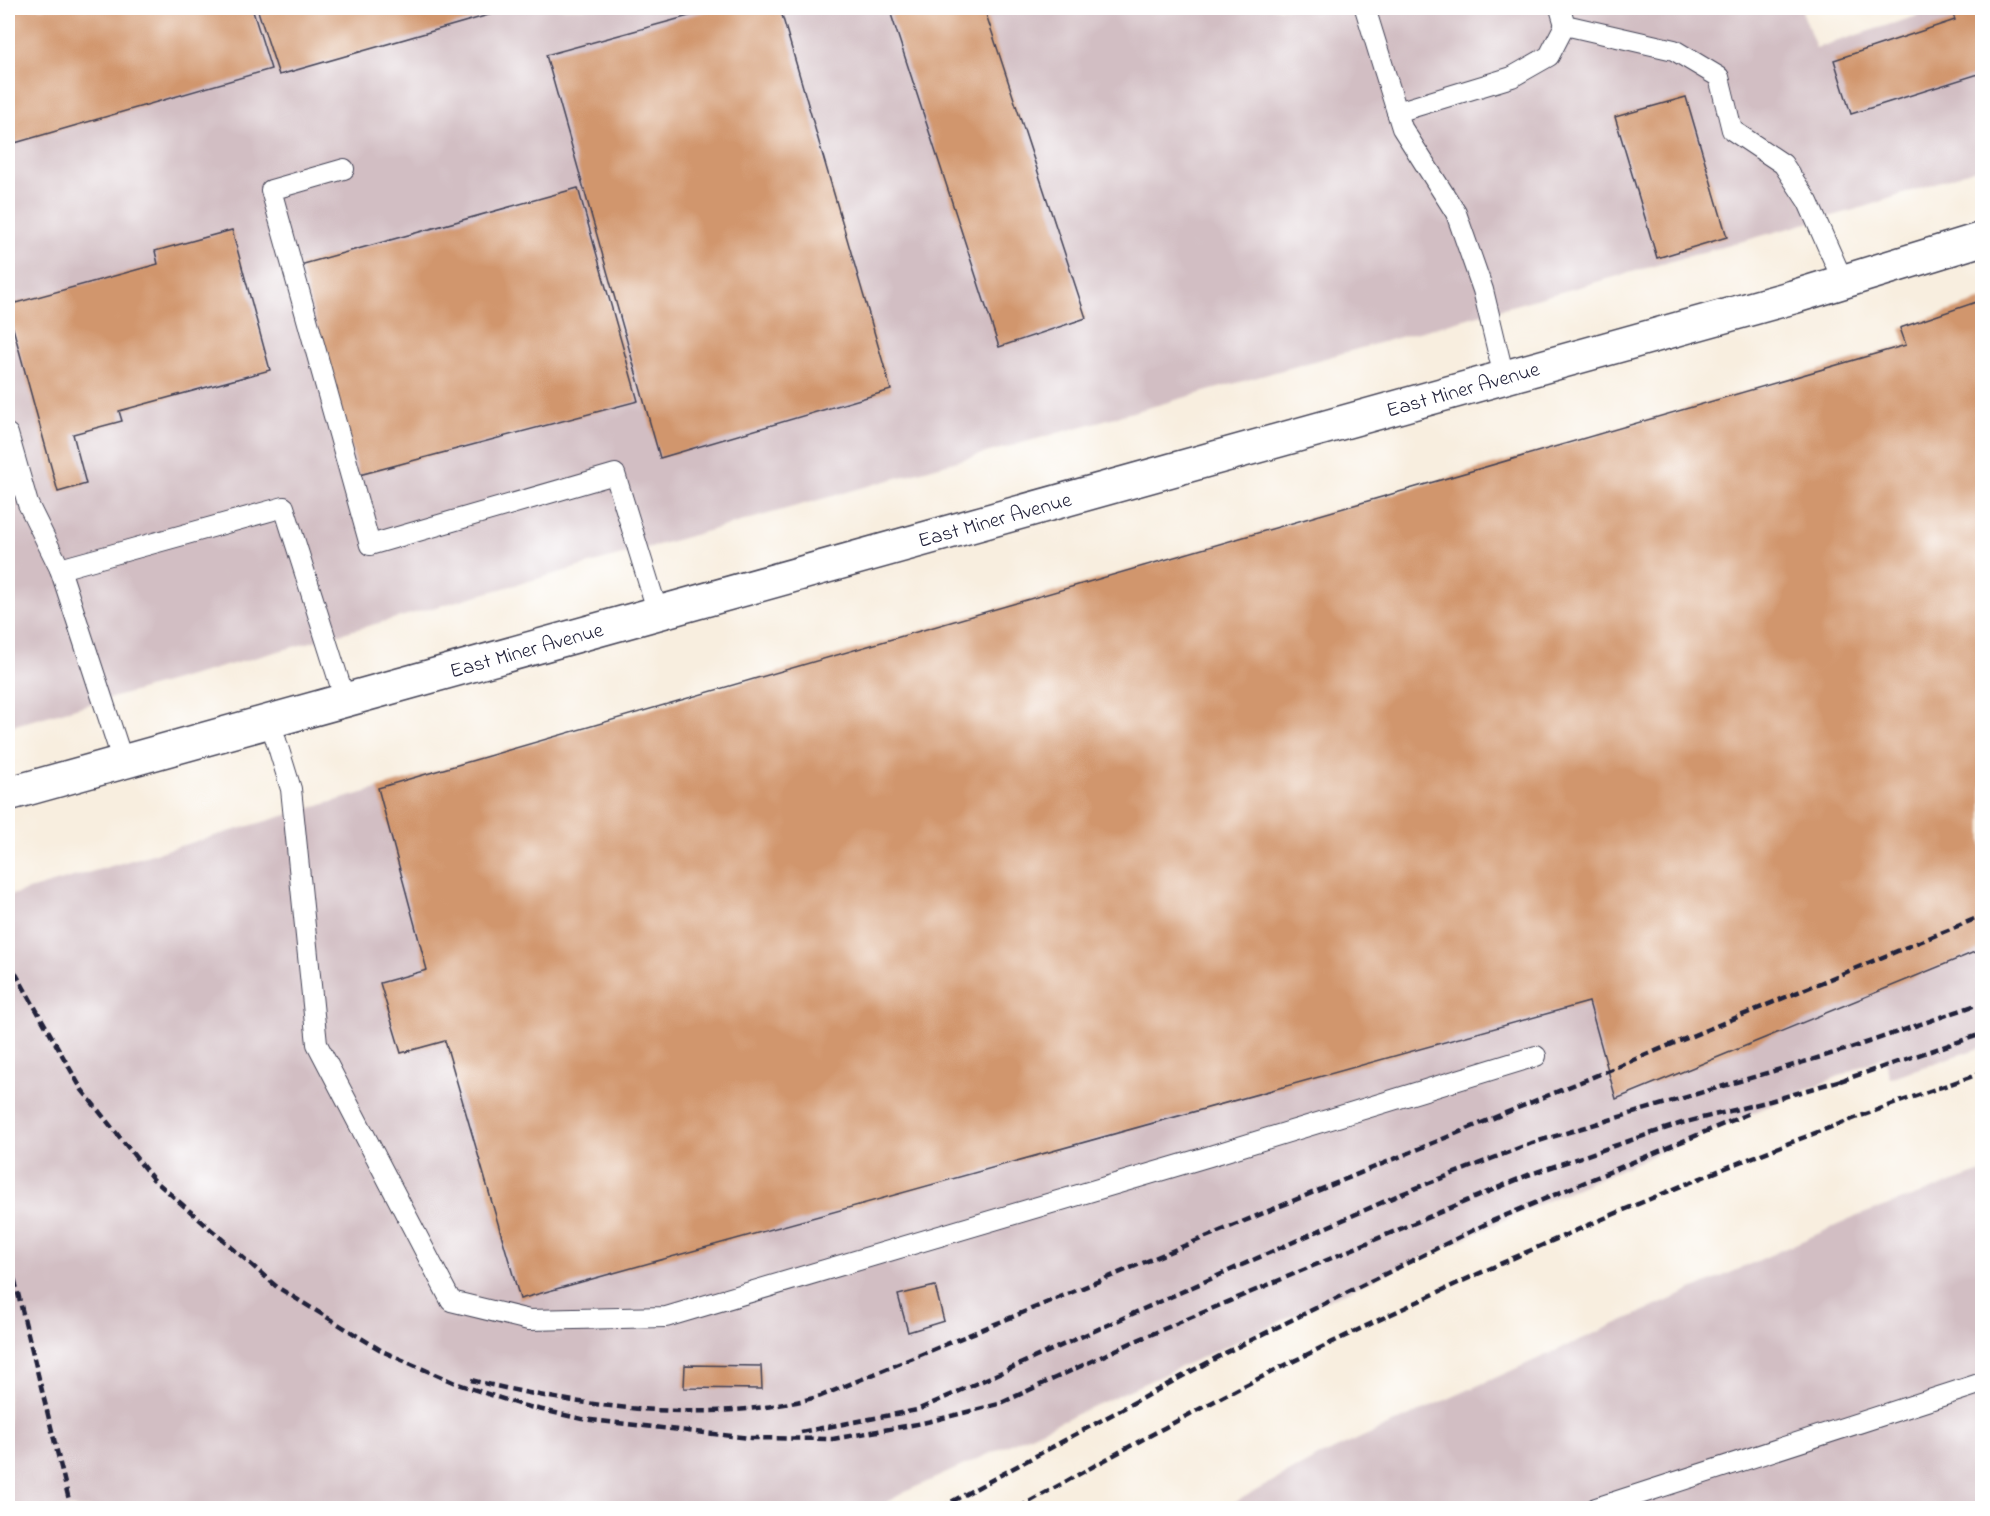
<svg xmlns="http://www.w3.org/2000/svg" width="1990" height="1516" font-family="'Indie Flower',sans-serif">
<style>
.industrial{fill:#d2bec3}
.building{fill:#d1966d}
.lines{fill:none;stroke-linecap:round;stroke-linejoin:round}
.service-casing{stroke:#424154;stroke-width:22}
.tertiary-casing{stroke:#424154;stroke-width:36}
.service{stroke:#fff;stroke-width:20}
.tertiary{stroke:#fff;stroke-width:33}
.rail{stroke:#22223b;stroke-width:4.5;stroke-dasharray:9 4.5;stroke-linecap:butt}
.labels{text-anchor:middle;stroke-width:5;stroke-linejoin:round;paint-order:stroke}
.street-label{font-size:21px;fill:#22223b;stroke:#fff}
</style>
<rect width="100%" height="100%" fill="#fff"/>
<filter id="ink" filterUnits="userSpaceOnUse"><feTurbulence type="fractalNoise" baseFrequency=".0167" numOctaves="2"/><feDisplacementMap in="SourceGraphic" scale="12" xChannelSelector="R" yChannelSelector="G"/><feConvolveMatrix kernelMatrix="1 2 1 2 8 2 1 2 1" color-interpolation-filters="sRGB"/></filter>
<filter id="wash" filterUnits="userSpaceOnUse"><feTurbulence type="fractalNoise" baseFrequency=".008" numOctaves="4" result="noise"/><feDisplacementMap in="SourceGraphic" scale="24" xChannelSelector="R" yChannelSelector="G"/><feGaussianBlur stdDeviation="1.35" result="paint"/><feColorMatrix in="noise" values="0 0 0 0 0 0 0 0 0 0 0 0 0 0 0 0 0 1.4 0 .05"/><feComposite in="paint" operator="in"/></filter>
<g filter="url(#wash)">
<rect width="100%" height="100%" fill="#f8eedf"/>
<g class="industrial">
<path d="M 8,8 L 1801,8 L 1816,48 L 1942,8 L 1982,8 L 1982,167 L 1868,206 L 8,727 Z"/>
<path d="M 1982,314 L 1982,1047 L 1890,1078 L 1884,1057 L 1555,1197 L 907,1491 L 876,1508 L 8,1508 L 8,896 L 1912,343 Z"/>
<path d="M 1982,1172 L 1982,1508 L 1224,1508 L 1318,1457 L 1860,1215 Z"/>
</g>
<g id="blocks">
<g class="building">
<path d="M 8,8 L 252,8 L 271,69 L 8,145 Z"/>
<path d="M 257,8 L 513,8 L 279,75 Z"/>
<path d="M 718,8 L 780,8 L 891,390 L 660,458 L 546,55 Z"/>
<path d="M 889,8 L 984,8 L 1086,318 L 999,347 Z"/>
<path d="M 1951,8 L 1979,8 L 1982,13 L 1982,73 L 1851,114 L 1834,60 L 1955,20 Z"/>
<path d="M 1686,97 L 1727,237 L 1657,258 L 1615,117 Z"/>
<path d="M 578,188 L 638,401 L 359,475 L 300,265 Z"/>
<path d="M 232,230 L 270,370 L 119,411 L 122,421 L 73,434 L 86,484 L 58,492 L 13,328 L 8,330 L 8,305 L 158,264 L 155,251 Z"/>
<path d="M 1982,300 L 1982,949 L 1616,1099 L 1589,1002 L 520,1299 L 445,1041 L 401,1053 L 380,983 L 427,970 L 378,788 L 1906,345 L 1900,328 Z"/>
<path d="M 935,1286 L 944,1321 L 908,1332 L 898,1295 Z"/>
<path d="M 685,1365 L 761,1366 L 762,1389 L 684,1388 Z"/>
</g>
</g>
</g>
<g filter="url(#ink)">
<use href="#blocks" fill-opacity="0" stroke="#424154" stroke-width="1.5"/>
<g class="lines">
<g class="service-casing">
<g id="service">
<path d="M 1365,8 L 1402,128 L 1456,213 L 1483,290 L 1504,377"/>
<path d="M 1560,8 L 1565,25 L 1674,50 L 1719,77 L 1732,130 L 1783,164 L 1808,202 L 1843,281"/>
<path d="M 1397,112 L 1512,77 L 1549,56 L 1565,25"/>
<path d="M 344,169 L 271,190 L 370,545 L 615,474 L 658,613"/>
<path d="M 8,434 L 28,504 L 60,569"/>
<path d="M 270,721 L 291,789 L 317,1044 L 451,1301 L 529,1320 L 666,1317 L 1210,1156 L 1536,1056"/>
<path d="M 123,762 L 60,569 L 284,507 L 345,700"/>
<path d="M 1596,1508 L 1982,1383"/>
</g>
</g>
<g class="tertiary-casing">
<g id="tertiary">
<path id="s1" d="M 8,794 L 1793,297 L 1982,239"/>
</g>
</g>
<use href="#service" class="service"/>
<use href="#tertiary" class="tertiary"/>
<g class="rail">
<path d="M 8,960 L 82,1090 L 153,1179 L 277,1287 L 384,1352 L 455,1383 L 521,1405 L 582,1419 L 750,1438 L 833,1439 L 923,1423 L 999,1404 L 1133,1342 L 1528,1175 L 1682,1123 L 1770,1101 L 1848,1078"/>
<path d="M 1840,1081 L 1982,1034"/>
<path d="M 8,1253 L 71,1508"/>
<path d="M 471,1380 C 580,1407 711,1426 821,1396 L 1982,916"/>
<path d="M 801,1432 L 917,1410 L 1401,1194 L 1532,1143 L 1851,1048 L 1982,1003"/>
<path d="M 940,1508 L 1227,1352 L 1492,1221 L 1750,1113"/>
<path d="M 1018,1508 C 1112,1456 1207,1403 1304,1356 C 1525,1248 1750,1152 1982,1073"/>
</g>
</g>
</g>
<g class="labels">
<g class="street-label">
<text dy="7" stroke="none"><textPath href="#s1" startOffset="1510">East Miner Avenue</textPath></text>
<text dy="7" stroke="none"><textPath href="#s1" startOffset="1024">East Miner Avenue</textPath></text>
<text dy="7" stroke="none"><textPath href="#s1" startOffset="538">East Miner Avenue</textPath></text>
</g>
</g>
<rect width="1990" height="1516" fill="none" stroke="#fff" stroke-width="30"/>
</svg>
